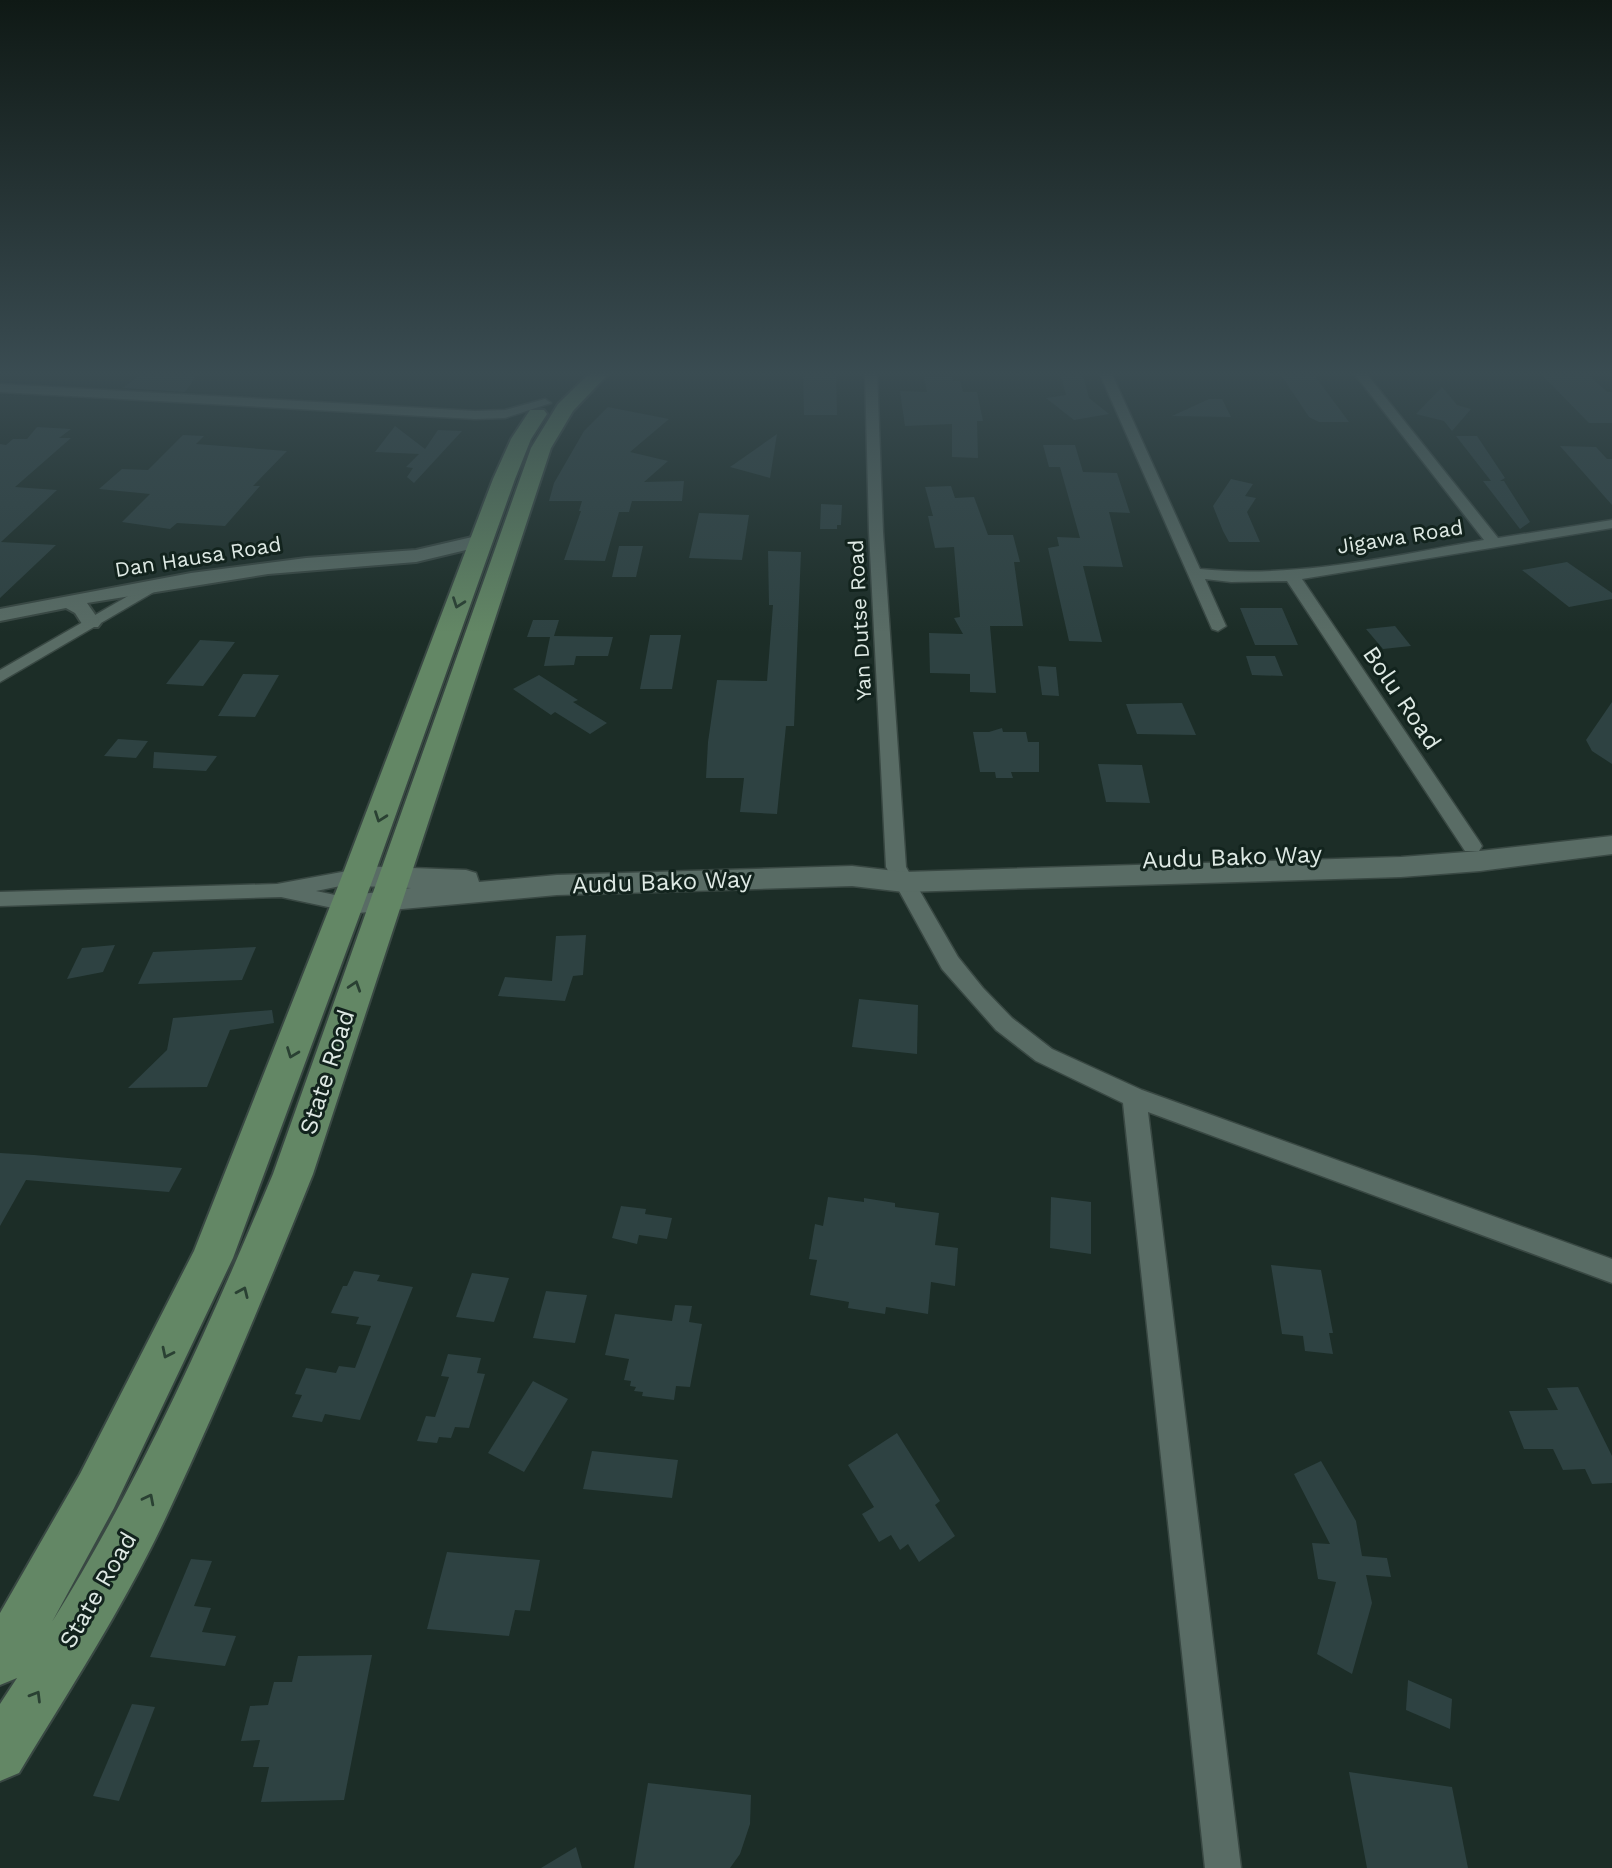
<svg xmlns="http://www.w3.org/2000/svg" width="1612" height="1868" font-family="'Work Sans',sans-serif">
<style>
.building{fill:#2e4242}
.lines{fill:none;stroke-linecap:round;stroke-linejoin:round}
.minor-casing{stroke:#394843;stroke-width:3}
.tertiary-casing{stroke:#394843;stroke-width:4}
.secondary-casing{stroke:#394843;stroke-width:3}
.primary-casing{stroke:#394843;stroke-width:4}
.minor{fill:#596c65;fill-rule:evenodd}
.tertiary{fill:#596c65;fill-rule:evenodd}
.secondary{fill:#596c65;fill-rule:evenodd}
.primary{fill:#638765;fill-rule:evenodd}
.oneway{stroke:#2a4133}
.labels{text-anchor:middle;stroke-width:6;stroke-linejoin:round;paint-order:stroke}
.far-street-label{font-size:21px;fill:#dee9e4;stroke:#12231d}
.street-label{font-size:24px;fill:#dee9e4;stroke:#12231d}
</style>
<rect width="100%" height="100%" fill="#1c2d27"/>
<g class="building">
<path d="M 143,372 L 199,372 L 185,392 L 123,388 Z"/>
<path d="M 803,372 L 836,372 L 837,415 L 804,415 Z"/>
<path d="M 1060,372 L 1082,372 L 1089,398 L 1109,414 L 1074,420 L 1046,398 L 1066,395 Z"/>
<path d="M 1279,372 L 1312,372 L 1349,422 L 1319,422 L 1309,417 Z"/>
<path d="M 1539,372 L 1586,372 L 1607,392 L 1612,392 L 1612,423 L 1589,423 Z"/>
<path d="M 924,377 L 952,377 L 953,381 L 960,381 L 963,392 L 977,392 L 983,421 L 977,421 L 978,458 L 952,457 L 952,424 L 905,426 L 900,391 L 927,392 Z"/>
<path d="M 1442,387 L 1457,405 L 1471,409 L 1452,431 L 1444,421 L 1416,414 Z"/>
<path d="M 1209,399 L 1222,399 L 1231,417 L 1172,416 Z"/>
<path d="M 608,407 L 669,419 L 630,452 L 668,461 L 644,482 L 684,481 L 682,501 L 632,501 L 629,512 L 619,512 L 605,561 L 564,560 L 581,511 L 579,511 L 582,501 L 549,501 L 554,483 L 584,431 Z"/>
<path d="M 395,426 L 425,449 L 438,430 L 462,431 L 414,483 L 407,477 L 413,468 L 406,467 L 419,454 L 375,452 Z"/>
<path d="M 37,427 L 71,429 L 59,438 L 71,438 L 15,487 L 57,490 L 1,542 L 56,545 L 0,598 L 0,444 L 6,445 L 13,439 L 27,439 Z"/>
<path d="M 777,434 L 770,478 L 730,467 Z"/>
<path d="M 183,435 L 204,436 L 196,444 L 287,451 L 253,486 L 260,486 L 225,526 L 177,523 L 170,529 L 122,522 L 150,494 L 99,489 L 122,469 L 148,470 Z"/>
<path d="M 1456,436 L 1477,436 L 1505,478 L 1500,481 L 1504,481 L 1530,522 L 1520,529 L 1483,481 L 1491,481 Z"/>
<path d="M 1043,445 L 1075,445 L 1083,472 L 1117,473 L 1130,513 L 1109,512 L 1123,567 L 1083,566 L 1102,642 L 1069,641 L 1048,548 L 1059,546 L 1057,537 L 1080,538 L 1060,467 L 1049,467 Z"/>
<path d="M 1560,446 L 1596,447 L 1607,459 L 1612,459 L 1612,505 Z"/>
<path d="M 1231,479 L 1253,484 L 1245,496 L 1256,498 L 1247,512 L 1260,542 L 1229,542 L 1223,531 L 1213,506 Z"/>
<path d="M 951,486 L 955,498 L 974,497 L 988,535 L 1013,535 L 1020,562 L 1014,562 L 1023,626 L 990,626 L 996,693 L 970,692 L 970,674 L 930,673 L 929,633 L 963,634 L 954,618 L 960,617 L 954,547 L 935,548 L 928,516 L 933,516 L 925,487 Z"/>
<path d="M 821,504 L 842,505 L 841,525 L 837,525 L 837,529 L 820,529 Z"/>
<path d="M 699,513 L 749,515 L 742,560 L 689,558 Z"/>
<path d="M 619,546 L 643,546 L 636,577 L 612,577 Z"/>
<path d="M 768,551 L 801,552 L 794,726 L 786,726 L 777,814 L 740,812 L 744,778 L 706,778 L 708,742 L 717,680 L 767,681 L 773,605 L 769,605 Z"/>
<path d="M 1567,562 L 1612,593 L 1612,599 L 1569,607 L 1522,570 Z"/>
<path d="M 1240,608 L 1282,608 L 1298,645 L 1255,645 Z"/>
<path d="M 533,620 L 559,620 L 554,636 L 613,637 L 608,656 L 576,656 L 574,665 L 544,666 L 550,637 L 527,637 Z"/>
<path d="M 1395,626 L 1411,646 L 1383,649 L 1366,629 Z"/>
<path d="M 650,635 L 681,635 L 672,689 L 640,689 Z"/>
<path d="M 200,640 L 235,642 L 203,686 L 166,684 Z"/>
<path d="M 1246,656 L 1275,656 L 1283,676 L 1252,675 Z"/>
<path d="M 1038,666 L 1056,667 L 1059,696 L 1042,695 Z"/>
<path d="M 243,674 L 279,675 L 255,717 L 218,716 Z"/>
<path d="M 539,675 L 578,700 L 573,702 L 607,723 L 590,734 L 555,712 L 551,715 L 513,689 Z"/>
<path d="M 1612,702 L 1612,764 L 1592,751 L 1586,740 Z"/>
<path d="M 1182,703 L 1196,735 L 1137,734 L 1126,704 Z"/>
<path d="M 1002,728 L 1003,732 L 1026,732 L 1028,742 L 1039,742 L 1039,772 L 1011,772 L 1013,778 L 996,778 L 995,772 L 980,772 L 973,732 L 989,732 Z"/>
<path d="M 118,739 L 148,741 L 136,758 L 104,756 Z"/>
<path d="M 154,752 L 217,756 L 206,771 L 153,768 Z"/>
<path d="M 1098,764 L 1142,765 L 1150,803 L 1106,802 Z"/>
<path d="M 586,935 L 583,975 L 573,976 L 565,1001 L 498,996 L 505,977 L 552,981 L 556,936 Z"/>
<path d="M 115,945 L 103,972 L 67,979 L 82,948 Z"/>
<path d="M 256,947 L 242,980 L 138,984 L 153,952 Z"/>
<path d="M 859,999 L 918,1005 L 917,1054 L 852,1047 Z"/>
<path d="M 272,1010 L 274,1023 L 230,1030 L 207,1087 L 128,1088 L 167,1050 L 173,1018 Z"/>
<path d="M 0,1153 L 34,1155 L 182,1168 L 169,1192 L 26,1180 L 0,1226 Z"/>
<path d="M 828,1197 L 864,1202 L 864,1198 L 895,1203 L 895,1207 L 939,1213 L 935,1245 L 958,1248 L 955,1286 L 931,1282 L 928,1314 L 886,1307 L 885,1314 L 848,1308 L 849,1302 L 810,1295 L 817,1260 L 809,1259 L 815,1224 L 823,1226 Z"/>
<path d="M 1051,1197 L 1091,1202 L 1091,1254 L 1050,1248 Z"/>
<path d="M 621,1206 L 646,1209 L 645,1214 L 672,1218 L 667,1239 L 639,1235 L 637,1244 L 612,1238 Z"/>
<path d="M 1271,1265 L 1321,1270 L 1333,1333 L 1329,1333 L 1333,1354 L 1305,1351 L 1303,1336 L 1282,1334 Z"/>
<path d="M 354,1271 L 380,1275 L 377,1281 L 413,1287 L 360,1420 L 325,1414 L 322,1422 L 292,1417 L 302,1395 L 295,1394 L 306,1368 L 336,1373 L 339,1366 L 355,1368 L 371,1326 L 356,1324 L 359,1317 L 331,1313 L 343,1286 L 347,1286 Z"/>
<path d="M 472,1273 L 509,1278 L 494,1322 L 456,1317 Z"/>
<path d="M 546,1291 L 587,1295 L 575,1343 L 533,1338 Z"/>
<path d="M 675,1305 L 692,1306 L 689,1322 L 702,1324 L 690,1387 L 676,1386 L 674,1400 L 642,1396 L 643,1392 L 634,1391 L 636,1387 L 630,1386 L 631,1381 L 624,1380 L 629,1359 L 605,1355 L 615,1314 L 672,1321 Z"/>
<path d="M 448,1354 L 481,1358 L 477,1373 L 485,1374 L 469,1428 L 455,1427 L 451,1438 L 439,1437 L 437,1443 L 417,1441 L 426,1416 L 435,1417 L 449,1377 L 441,1376 Z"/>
<path d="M 533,1381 L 568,1399 L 524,1472 L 488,1453 Z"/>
<path d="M 1578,1387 L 1612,1456 L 1612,1483 L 1592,1484 L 1585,1469 L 1563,1470 L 1553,1449 L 1524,1449 L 1509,1411 L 1558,1410 L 1547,1388 Z"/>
<path d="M 897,1433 L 940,1501 L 935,1505 L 955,1536 L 919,1562 L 908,1544 L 900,1550 L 891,1535 L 879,1542 L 862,1514 L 874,1507 L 848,1465 Z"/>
<path d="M 592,1451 L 678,1460 L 672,1498 L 583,1489 Z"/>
<path d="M 1321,1461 L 1356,1521 L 1362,1556 L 1387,1558 L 1391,1577 L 1366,1575 L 1372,1603 L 1352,1674 L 1317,1654 L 1336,1582 L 1318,1579 L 1312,1543 L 1330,1544 L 1294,1474 Z"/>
<path d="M 447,1552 L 540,1560 L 530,1611 L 515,1610 L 509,1636 L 427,1629 Z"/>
<path d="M 191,1559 L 212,1561 L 194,1606 L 211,1608 L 202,1632 L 236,1636 L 225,1666 L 150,1657 Z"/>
<path d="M 372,1655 L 344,1800 L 261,1802 L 269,1767 L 253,1767 L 260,1740 L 241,1741 L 250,1706 L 268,1705 L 274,1682 L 292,1682 L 298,1656 Z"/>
<path d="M 1408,1680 L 1452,1699 L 1450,1729 L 1406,1710 Z"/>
<path d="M 132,1704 L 155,1707 L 119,1801 L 93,1796 Z"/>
<path d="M 1349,1772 L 1452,1787 L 1468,1868 L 1367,1868 Z"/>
<path d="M 648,1783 L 751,1795 L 750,1824 L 740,1854 L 730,1868 L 634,1868 Z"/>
<path d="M 576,1847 L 582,1868 L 541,1868 Z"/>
</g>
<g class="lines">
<g class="minor-casing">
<g id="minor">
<path d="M 865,372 L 877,372 L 883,532 L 906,867 L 958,957 L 983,988 L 1012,1018 L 1052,1049 L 1142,1090 L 1612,1259 L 1612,1283 L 1148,1112 L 1241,1868 L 1205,1868 L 1123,1103 L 1036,1061 L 996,1030 L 942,969 L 886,867 L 869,532 Z"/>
<path d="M 1099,372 L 1111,372 L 1200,569 C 1296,579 1391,556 1484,540 L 1353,372 L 1365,372 L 1498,538 L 1612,520 L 1612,528 L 1302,579 L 1479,841 L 1482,846 L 1479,851 L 1465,851 L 1287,581 L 1231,582 L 1205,579 L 1226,626 L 1218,631 L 1212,629 Z"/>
<path d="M 0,384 L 475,411 L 505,410 L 545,399 L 551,403 L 505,418 L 475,419 L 0,392 Z"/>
<path d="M 154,581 L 162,586 L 159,589 L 0,682 L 0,670 Z"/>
<path d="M 358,869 L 365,871 L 368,876 L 365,881 L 316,891 L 354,899 L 357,904 L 354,909 L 347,911 L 281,897 L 0,906 L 0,892 L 277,884 Z"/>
</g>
</g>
<g class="tertiary-casing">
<path id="tertiary" d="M 481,535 L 487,537 L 490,541 L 487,545 L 416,562 L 268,574 L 87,603 L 101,623 L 98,627 L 84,627 L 75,613 L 66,608 L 0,621 L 0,609 L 191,573 L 306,558 L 416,550 Z"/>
</g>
<g class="secondary-casing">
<path id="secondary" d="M 1612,836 L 1612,854 L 1480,871 L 1401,877 L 904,892 L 852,886 L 557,895 L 347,914 L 337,911 L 332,904 L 337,897 L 411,888 L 358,886 L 348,883 L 344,876 L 348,869 L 358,866 L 466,870 L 476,873 L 479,882 L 557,875 L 852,866 L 904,872 L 1401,857 L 1480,851 Z"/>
</g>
<g class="primary-casing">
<path id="primary" d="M 591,372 L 610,372 L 573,411 L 551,448 L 313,1174 C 267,1289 219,1404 167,1515 C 125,1605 70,1689 19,1773 L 0,1781 L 0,1704 L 17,1678 L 0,1685 L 0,1613 L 80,1474 L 194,1251 L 342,876 L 493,479 L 511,439 L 530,410 L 544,410 L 547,414 L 531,439 L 515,479 L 374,876 L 233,1258 L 114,1508 L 52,1622 C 140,1481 209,1327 273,1174 L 531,448 L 558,404 Z"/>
</g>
<use href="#minor" class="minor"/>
<use href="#tertiary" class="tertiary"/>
<use href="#secondary" class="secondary"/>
<use href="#primary" class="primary"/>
</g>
<defs><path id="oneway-chevron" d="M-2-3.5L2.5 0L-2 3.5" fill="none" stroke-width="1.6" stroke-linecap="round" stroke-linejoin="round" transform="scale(1.75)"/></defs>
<g class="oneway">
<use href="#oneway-chevron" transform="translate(458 603) rotate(110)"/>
<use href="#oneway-chevron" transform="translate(380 817) rotate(110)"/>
<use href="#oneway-chevron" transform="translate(355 986) rotate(-72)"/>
<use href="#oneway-chevron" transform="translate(292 1053) rotate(111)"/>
<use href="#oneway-chevron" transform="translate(243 1292) rotate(-66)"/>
<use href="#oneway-chevron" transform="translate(167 1353) rotate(116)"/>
<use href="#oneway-chevron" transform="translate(149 1499) rotate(-63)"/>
<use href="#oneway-chevron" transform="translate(36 1696) rotate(-59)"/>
</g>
<linearGradient id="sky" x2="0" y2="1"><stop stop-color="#0f1915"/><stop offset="0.59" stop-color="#3a4c52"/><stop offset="1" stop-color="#3a4c52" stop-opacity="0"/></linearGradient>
<rect width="1612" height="633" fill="url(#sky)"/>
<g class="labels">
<g class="far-street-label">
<text transform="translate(1400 537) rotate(-9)" y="7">Jigawa Road</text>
<text transform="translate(198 557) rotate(-9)" y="7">Dan Hausa Road</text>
<text transform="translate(860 620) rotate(-93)" y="7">Yan Dutse Road</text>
</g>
<g class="street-label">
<text transform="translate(1402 698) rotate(56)" y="8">Bolu Road</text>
<text transform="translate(1232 857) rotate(-2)" y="8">Audu Bako Way</text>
<text transform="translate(662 882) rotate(-2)" y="8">Audu Bako Way</text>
<text transform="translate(327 1072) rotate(-72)" y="8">State Road</text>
<text transform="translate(98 1590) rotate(-60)" y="8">State Road</text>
</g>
</g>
</svg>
